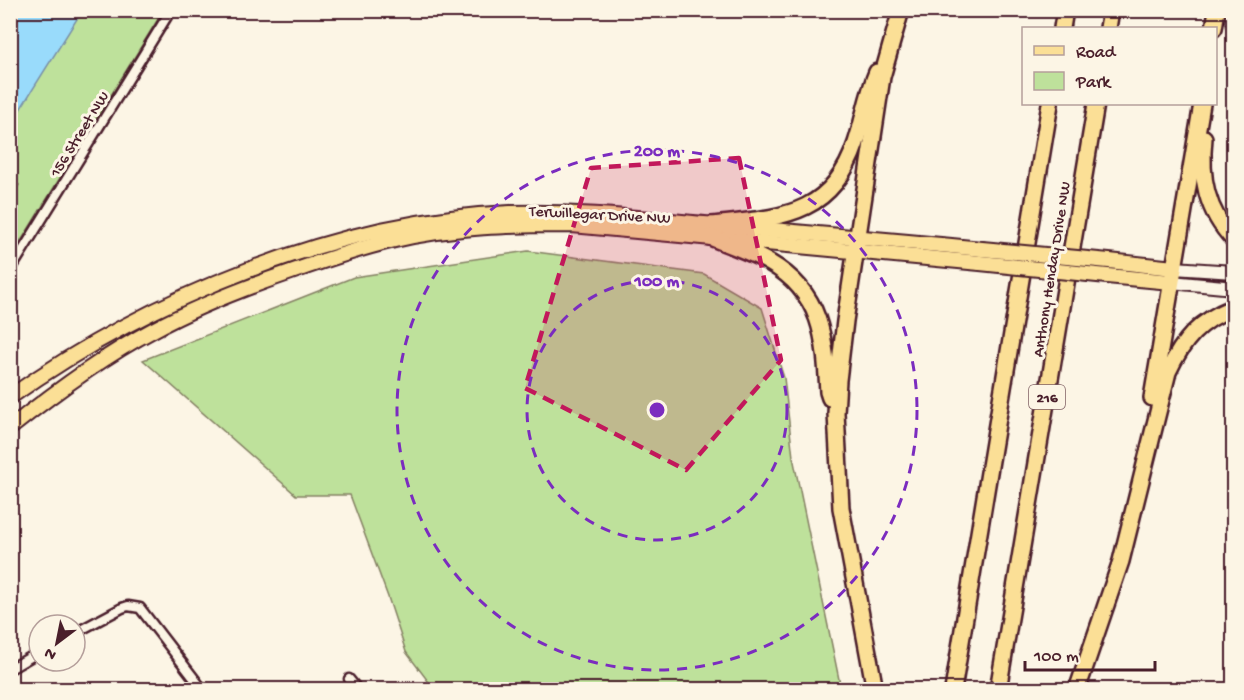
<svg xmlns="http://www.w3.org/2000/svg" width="1244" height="700" font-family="'Gochi Hand',sans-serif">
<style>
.green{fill:#bee19b;stroke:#848063;stroke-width:1.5}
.water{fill:#99dbfb;stroke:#7990a8;stroke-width:1.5}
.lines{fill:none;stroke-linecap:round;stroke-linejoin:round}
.minor-casing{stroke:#4a1f2b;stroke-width:13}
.secondary-casing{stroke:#4a1f2b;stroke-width:16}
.primary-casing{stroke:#4a1f2b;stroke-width:18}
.motorway-casing{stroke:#4a1f2b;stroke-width:20}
.minor{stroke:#fcf5e5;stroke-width:8}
.secondary{stroke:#fcf5e5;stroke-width:12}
.primary{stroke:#fbdf96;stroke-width:14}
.motorway{stroke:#fbdf96;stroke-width:15}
.primary-bridge-casing{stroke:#4a1f2b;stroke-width:18;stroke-linecap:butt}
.primary-bridge{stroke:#fbdf96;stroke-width:14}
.marked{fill:#c2185b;fill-opacity:0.2;stroke:#c2185b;stroke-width:4.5;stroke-dasharray:12 8;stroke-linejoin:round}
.ring{fill:none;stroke:#7b2cbf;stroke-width:3;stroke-dasharray:10 8}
.labels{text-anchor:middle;stroke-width:6;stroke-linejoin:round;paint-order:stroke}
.shield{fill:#fcf5e5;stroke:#7f5f63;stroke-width:1.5}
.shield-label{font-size:15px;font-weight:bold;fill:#4a1f2b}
.street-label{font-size:16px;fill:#4a1f2b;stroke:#fcf5e5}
.centre{fill:#7b2cbf;stroke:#fcf5e5;stroke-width:3}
.ring-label{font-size:18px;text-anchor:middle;font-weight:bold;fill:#7b2cbf;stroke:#fcf5e5;stroke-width:6;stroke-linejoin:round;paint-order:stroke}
</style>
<rect width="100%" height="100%" fill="#fcf5e5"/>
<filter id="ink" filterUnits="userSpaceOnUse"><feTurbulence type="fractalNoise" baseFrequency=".0167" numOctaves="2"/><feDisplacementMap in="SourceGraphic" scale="12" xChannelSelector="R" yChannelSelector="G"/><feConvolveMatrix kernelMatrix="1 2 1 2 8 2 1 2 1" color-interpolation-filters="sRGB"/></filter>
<g filter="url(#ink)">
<g class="green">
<path d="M 10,11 L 163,11 L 21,241 L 11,234 L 11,198 L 19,185 L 11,179 Z"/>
<path d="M 528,251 L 704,274 L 762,308 L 784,378 L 793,457 L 841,689 L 434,689 L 406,652 L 388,597 L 350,495 L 296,495 L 143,360 L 354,277 Z"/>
</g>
<path class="water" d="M 11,10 L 82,11 L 11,124 L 10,11 Z"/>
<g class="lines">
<g class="minor-casing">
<g id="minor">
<path d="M 10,271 L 171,10"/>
<path d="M 75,633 L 122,608 L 128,606 L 140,608 L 203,690"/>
<path d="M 10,669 L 39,652"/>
<path d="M 349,679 L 358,690"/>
</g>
</g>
<g class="secondary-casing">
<g id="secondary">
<path d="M 1174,268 L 1234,272"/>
<path d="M 1171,282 L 1234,288"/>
</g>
</g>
<g class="primary-casing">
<g id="primary">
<path d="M 1109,261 L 1174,268"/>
<path d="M 1107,276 L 1171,282"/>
<path d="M 10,397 C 151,297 337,220 510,213 C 579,211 646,219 714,225 C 803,233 893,240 982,249"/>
<path d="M 10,428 C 55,392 102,357 153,330 C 197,306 244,288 291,272 C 325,260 360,248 395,240 C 453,226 513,225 572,225 L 980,263"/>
</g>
</g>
<g class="motorway-casing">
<g id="motorway">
<path d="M 1062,28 L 1065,10"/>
<path d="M 1108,28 L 1111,10"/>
<path d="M 1214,28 L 1217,10"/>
<path d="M 1204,138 C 1200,177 1206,211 1234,240"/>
<path d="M 712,225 C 779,217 831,218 856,143 C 864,119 867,95 877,72"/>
<path d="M 710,237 C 729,245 752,252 770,263 C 822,293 825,338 828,392 L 830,398"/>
<path d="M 1152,398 L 1202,104"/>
<path d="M 875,690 L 841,508 L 836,413 L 838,380 L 845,321 L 882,77 L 901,10"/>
<path d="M 953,690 L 1050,104"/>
<path d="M 998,690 L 1096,104"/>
<path d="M 1077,690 L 1121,561 L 1168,372 C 1183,340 1199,321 1234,307"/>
</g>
</g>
<use href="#minor" class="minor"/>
<use href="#secondary" class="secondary"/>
<use href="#primary" class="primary"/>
<use href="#motorway" class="motorway"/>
<g class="primary-bridge-casing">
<g id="primary-bridge">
<path d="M 982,249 L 1109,261"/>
<path d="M 980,263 L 1107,276"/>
</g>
</g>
<use href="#primary-bridge" class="primary-bridge"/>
</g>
</g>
<path class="marked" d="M 739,158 L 781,360 L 686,470 L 525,388 L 591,168 Z"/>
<g class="ring">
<circle cx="657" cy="410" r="130"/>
<circle cx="657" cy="410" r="260"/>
</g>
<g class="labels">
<rect class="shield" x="1029" y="385" width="36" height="24" rx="4.5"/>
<g class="shield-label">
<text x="1047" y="402">216</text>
</g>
<g class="street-label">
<text transform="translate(78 133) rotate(-58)" y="6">156 Street NW</text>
<text transform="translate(600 213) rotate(3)" y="6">Terwillegar Drive NW</text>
<text transform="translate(1050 269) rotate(-81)" y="6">Anthony Henday Drive NW</text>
</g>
</g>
<circle cx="657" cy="410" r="9" class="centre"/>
<g class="ring-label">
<text x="657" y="156">200 m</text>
<text x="657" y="286">100 m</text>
</g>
<rect width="1244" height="700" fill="none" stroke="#fcf5e5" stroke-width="36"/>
<rect x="18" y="18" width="1208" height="664" fill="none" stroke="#4a1f2b" stroke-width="2" filter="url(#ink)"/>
<rect x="1022" y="27" width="195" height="78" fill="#fcf5e5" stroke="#b59f9b" stroke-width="1.5"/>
<rect x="1034" y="46" width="30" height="9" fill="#fbdf96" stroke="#b59f9b" stroke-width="1.5"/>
<text x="1076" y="57" font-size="18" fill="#4a1f2b">Road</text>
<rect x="1034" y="72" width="30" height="18" fill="#bee19b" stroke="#b59f9b" stroke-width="1.5"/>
<text x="1076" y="87" font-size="18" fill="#4a1f2b">Park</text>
<g transform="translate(57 643) rotate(212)"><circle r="28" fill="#fcf5e5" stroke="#b59f9b" stroke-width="1.5"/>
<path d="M0-4.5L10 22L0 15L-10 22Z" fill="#4a1f2b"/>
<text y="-9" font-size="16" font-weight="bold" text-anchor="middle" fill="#4a1f2b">N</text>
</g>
<path d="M1025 661v9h130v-9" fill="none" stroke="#4a1f2b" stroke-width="3"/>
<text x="1034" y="661" font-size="18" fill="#4a1f2b" stroke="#fcf5e5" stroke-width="4.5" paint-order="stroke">100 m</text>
</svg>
